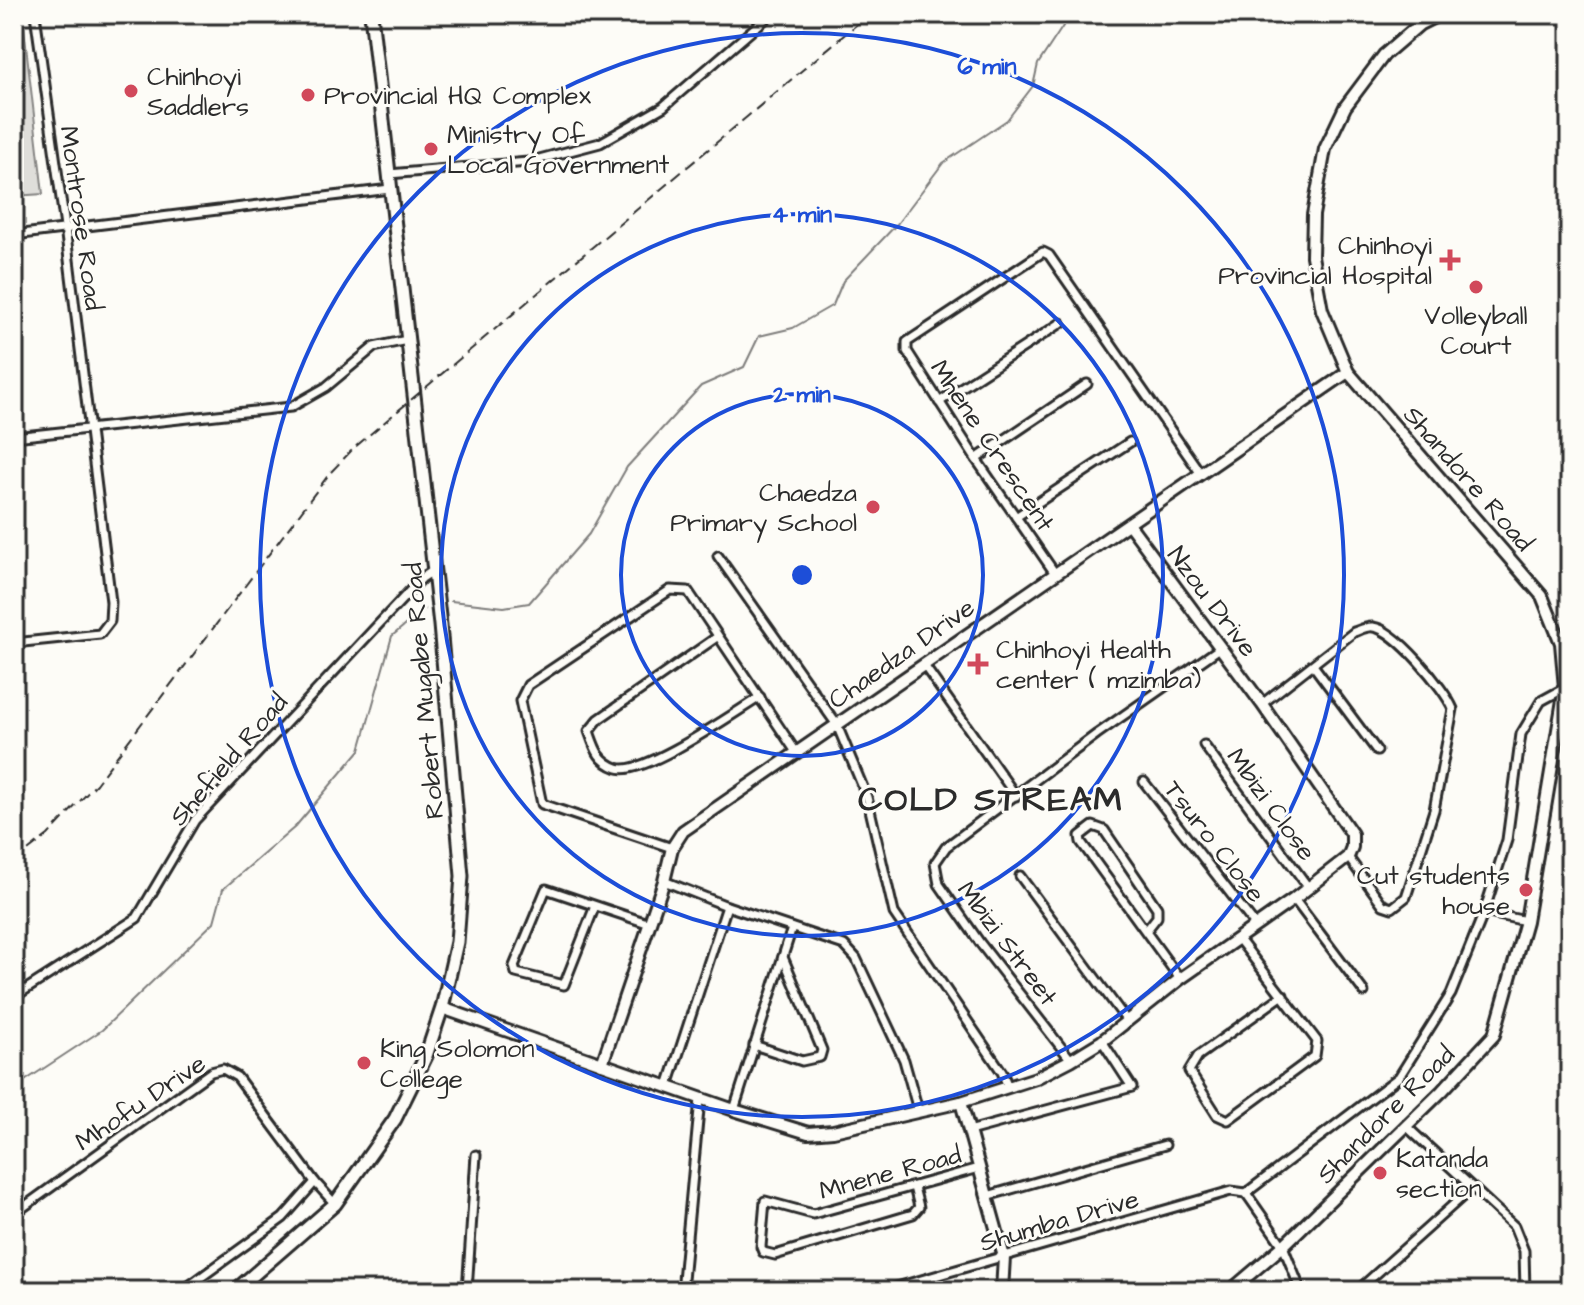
<svg xmlns="http://www.w3.org/2000/svg" width="1584" height="1305" font-family="'Architects Daughter',sans-serif">
<style>
.cemetery{fill:url(#cemetery-stones);stroke:#858482;stroke-width:2}
.green{fill:#dfdeda;stroke:#858482;stroke-width:2}
.lines{fill:none;stroke-linecap:round;stroke-linejoin:round}
.stream{stroke:#7e7d7b;stroke-width:2}
.street-casing{stroke:#2b2b2b;stroke-width:13}
.secondary-casing{stroke:#2b2b2b;stroke-width:16}
.primary-casing{stroke:#2b2b2b;stroke-width:17}
.street{stroke:#fdfcf7;stroke-width:7}
.secondary{stroke:#fdfcf7;stroke-width:10}
.primary{stroke:#fdfcf7;stroke-width:11}
.rail{stroke:#2b2b2b;stroke-width:2;stroke-dasharray:12 6;stroke-linecap:butt}
.ring{fill:none;stroke:#1d4ed8;stroke-width:4}
.poi-dot{fill:#d1495b;stroke:#fdfcf7;stroke-width:3}
.labels{text-anchor:middle;stroke-width:6;stroke-linejoin:round;paint-order:stroke}
.poi-label{font-size:26px;fill:#2b2b2b;stroke:#fdfcf7;text-anchor:start}
.street-label{font-size:26px;fill:#2b2b2b;stroke:#fdfcf7}
.district-label{font-size:34px;font-weight:bold;letter-spacing:2px;fill:#2b2b2b;stroke:#fdfcf7}
.centre{fill:#1d4ed8;stroke:#fdfcf7;stroke-width:4}
.ring-label{font-size:24px;text-anchor:middle;font-weight:bold;fill:#1d4ed8;stroke:#fdfcf7;stroke-width:6;stroke-linejoin:round;paint-order:stroke}
</style>
<defs>
<pattern id="cemetery-stones" width="16" height="16" patternUnits="userSpaceOnUse" patternTransform="scale(2)"><rect width="16" height="16" fill="#dfdeda"/><path d="M2 7V4a2 2 0 0 1 4 0v3zM10 15v-3a2 2 0 0 1 4 0v3z" fill="#c0bfbb"/></pattern>
</defs>
<rect width="100%" height="100%" fill="#fdfcf7"/>
<filter id="ink" filterUnits="userSpaceOnUse"><feTurbulence type="fractalNoise" baseFrequency=".0125" numOctaves="2"/><feDisplacementMap in="SourceGraphic" scale="16" xChannelSelector="R" yChannelSelector="G"/><feConvolveMatrix kernelMatrix="1 2 1 2 8 2 1 2 1" color-interpolation-filters="sRGB"/></filter>
<g filter="url(#ink)">
<path class="cemetery" d="M 1570,698 L 1570,778 L 1556,771 Z"/>
<path class="green" d="M 24,28 L 43,194 L 14,196 L 14,29 Z"/>
<g class="lines">
<g class="stream">
<path d="M 451,601 L 504,607 L 529,603 L 589,534 L 627,467 L 701,386 L 744,367 L 759,336 L 793,328 L 833,305 L 843,281 L 897,224 L 943,163 L 1007,120 L 1033,86 L 1038,64 L 1071,14"/>
<path d="M 14,1088 L 102,1030 L 214,922 L 223,889 L 295,827 L 360,750 L 392,636 L 424,609"/>
</g>
<g class="street-casing">
<g id="street">
<path d="M 389,174 L 528,162 L 600,143 L 663,107 L 771,14"/>
<path d="M 14,235 L 390,189"/>
<path d="M 939,402 L 1061,323"/>
<path d="M 14,437 L 291,407 L 326,387 L 374,347 L 407,340"/>
<path d="M 976,459 L 1087,384"/>
<path d="M 1016,517 L 1130,442"/>
<path d="M 718,556 L 837,725 L 867,797 L 894,913 L 1002,1072 L 1008,1087"/>
<path d="M 1054,572 L 976,459 L 907,351 L 907,342 L 1043,252 L 1049,255 L 1201,474"/>
<path d="M 717,637 L 599,719 L 589,731 C 595,748 598,761 617,768 C 643,777 734,713 760,697"/>
<path d="M 14,643 L 100,634 L 110,621 L 111,602 L 65,227 L 35,14"/>
<path d="M 14,659 L 14,666"/>
<path d="M 923,664 L 1016,796"/>
<path d="M 1313,665 L 1377,751"/>
<path d="M 1262,704 L 1354,632 C 1360,630 1367,626 1373,627 C 1395,629 1445,689 1453,709 L 1434,810 L 1406,897 L 1392,908 L 1383,905 L 1348,857"/>
<path d="M 1204,745 L 1308,887"/>
<path d="M 1144,782 L 1255,925"/>
<path d="M 672,848 L 542,804 L 520,701 L 528,685 L 670,590 L 688,591 L 796,752"/>
<path d="M 1020,876 L 1127,1021"/>
<path d="M 664,881 L 727,906 L 844,945 L 856,958 L 904,1060 L 918,1110"/>
<path d="M 1294,899 L 1364,992"/>
<path d="M 595,906 L 564,985 L 516,973 L 514,966 L 546,889 L 650,924"/>
<path d="M 1484,912 L 1526,921"/>
<path d="M 1146,931 L 1157,917 L 1157,908 L 1104,830 L 1093,826 L 1080,836 L 1081,842 L 1180,979"/>
<path d="M 1238,938 L 1317,1041 L 1315,1056 L 1228,1120 L 1217,1115 L 1189,1071 L 1198,1056 L 1283,995"/>
<path d="M 14,997 L 137,918 L 195,820 L 422,578 L 434,570"/>
<path d="M 754,1045 L 802,1061 L 820,1057 L 822,1050 L 783,957"/>
<path d="M 1071,1060 L 980,943 L 939,884 L 935,863 L 946,847 L 1097,734 L 1220,648"/>
<path d="M 668,1086 L 727,906"/>
<path d="M 734,1110 L 792,928"/>
<path d="M 1406,1126 L 1514,1226 L 1524,1251 L 1525,1291"/>
<path d="M 969,1131 L 1132,1087 L 1102,1041"/>
<path d="M 914,1187 L 919,1207 L 913,1214 L 775,1255 L 763,1252 L 761,1247 L 765,1201 L 813,1214 L 979,1168"/>
<path d="M 987,1196 L 1165,1145"/>
<path d="M 14,1214 L 211,1072 L 223,1069 L 237,1077 L 315,1182 L 335,1204"/>
<path d="M 182,1291 L 283,1218 L 315,1182"/>
<path d="M 467,1291 L 476,1155"/>
<path d="M 682,1291 L 700,1099"/>
<path d="M 883,1291 L 1231,1191 L 1246,1193"/>
<path d="M 1301,1291 L 1283,1246 L 1246,1193 L 1399,1077 L 1451,994 L 1484,912 L 1507,840 L 1521,734 L 1541,701 L 1565,688"/>
<path d="M 1357,1291 L 1472,1188"/>
</g>
</g>
<g class="secondary-casing">
<g id="secondary">
<path d="M 442,1008 L 734,1110 L 808,1133 L 833,1131 L 961,1102 L 1036,1078 L 1071,1060 L 1102,1041 L 1180,979 L 1294,899 L 1348,857 L 1352,847 L 1352,834 L 1262,704 L 1129,524"/>
<path d="M 602,1064 L 664,881 L 672,848 L 683,831 L 1348,372"/>
<path d="M 961,1102 L 1004,1257 L 1002,1291"/>
<path d="M 1230,1291 L 1283,1246 L 1442,1091 L 1494,1035 L 1526,921 L 1565,688 L 1561,643 L 1542,596 L 1348,372 L 1322,310 L 1312,256 L 1313,215 L 1325,149 L 1345,107 L 1384,55 L 1420,24 L 1440,14"/>
</g>
</g>
<g class="primary-casing">
<path id="primary" d="M 235,1291 L 335,1204 L 395,1119 L 426,1056 L 442,1008 L 457,942 L 462,876 L 440,625 L 371,14"/>
</g>
<use href="#street" class="street"/>
<use href="#secondary" class="secondary"/>
<use href="#primary" class="primary"/>
<path class="rail" d="M 14,862 L 48,835 L 96,784 L 330,473 L 355,447 L 869,14"/>
</g>
</g>
<g class="ring">
<circle cx="802" cy="575" r="181"/>
<circle cx="802" cy="575" r="361"/>
<circle cx="802" cy="575" r="542"/>
</g>
<g class="poi-dot">
<circle cx="131" cy="91" r="8"/>
<circle cx="308" cy="95" r="8"/>
<circle cx="431" cy="149" r="8"/>
<path d="M1446 248h8v8h8v8h-8v8h-8v-8h-8v-8h8z"/>
<circle cx="1476" cy="287" r="8"/>
<circle cx="873" cy="507" r="8"/>
<path d="M974 652h8v8h8v8h-8v8h-8v-8h-8v-8h8z"/>
<circle cx="1526" cy="890" r="8"/>
<circle cx="364" cy="1063" r="8"/>
<circle cx="1380" cy="1173" r="8"/>
</g>
<g class="labels">
<g class="poi-label">
<text x="147" y="85">Chinhoyi<tspan x="147" dy="30">Saddlers</tspan></text>
<text x="324" y="104">Provincial HQ Complex</text>
<text x="447" y="143">Ministry Of<tspan x="447" dy="30">Local Government</tspan></text>
<text x="1432" y="254" text-anchor="end">Chinhoyi<tspan x="1432" dy="30">Provincial Hospital</tspan></text>
<text x="1476" y="324" text-anchor="middle">Volleyball<tspan x="1476" dy="30">Court</tspan></text>
<text x="857" y="501" text-anchor="end">Chaedza<tspan x="857" dy="30">Primary School</tspan></text>
<text x="996" y="658">Chinhoyi Health<tspan x="996" dy="30">center ( mzimba)</tspan></text>
<text x="1510" y="884" text-anchor="end">Cut students<tspan x="1510" dy="30">house</tspan></text>
<text x="380" y="1057">King Solomon<tspan x="380" dy="30">College</tspan></text>
<text x="1396" y="1167">Katanda<tspan x="1396" dy="30">section</tspan></text>
</g>
<g class="street-label">
<text transform="translate(82 218) rotate(82)" y="9">Montrose Road</text>
<text transform="translate(993 445) rotate(56)" y="9">Mhene Crescent</text>
<text transform="translate(1469 478) rotate(49)" y="9">Shandore Road</text>
<text transform="translate(1213 601) rotate(53)" y="9">Nzou Drive</text>
<text transform="translate(901 653) rotate(-35)" y="9">Chaedza Drive</text>
<text transform="translate(423 691) rotate(-95)" y="9">Robert Mugabe Road</text>
<text transform="translate(228 759) rotate(-49)" y="9">Shefield Road</text>
<text transform="translate(1272 804) rotate(54)" y="9">Mbizi Close</text>
<text transform="translate(1215 841) rotate(52)" y="9">Tsuro Close</text>
<text transform="translate(1008 943) rotate(53)" y="9">Mbizi Street</text>
<text transform="translate(140 1102) rotate(-34)" y="9">Mhofu Drive</text>
<text transform="translate(1385 1114) rotate(-45)" y="9">Shandore Road</text>
<text transform="translate(890 1172) rotate(-15)" y="9">Mnene Road</text>
<text transform="translate(1059 1220) rotate(-16)" y="9">Shumba Drive</text>
</g>
<g class="district-label">
<text x="991" y="810">COLD STREAM</text>
</g>
</g>
<circle cx="802" cy="575" r="12" class="centre"/>
<g class="ring-label">
<text x="987" y="74">6 min</text>
<text x="802" y="222">4 min</text>
<text x="802" y="402">2 min</text>
</g>
<rect width="1584" height="1305" fill="none" stroke="#fdfcf7" stroke-width="48"/>
<rect x="24" y="24" width="1536" height="1257" fill="none" stroke="#2b2b2b" stroke-width="3" filter="url(#ink)"/>
</svg>
